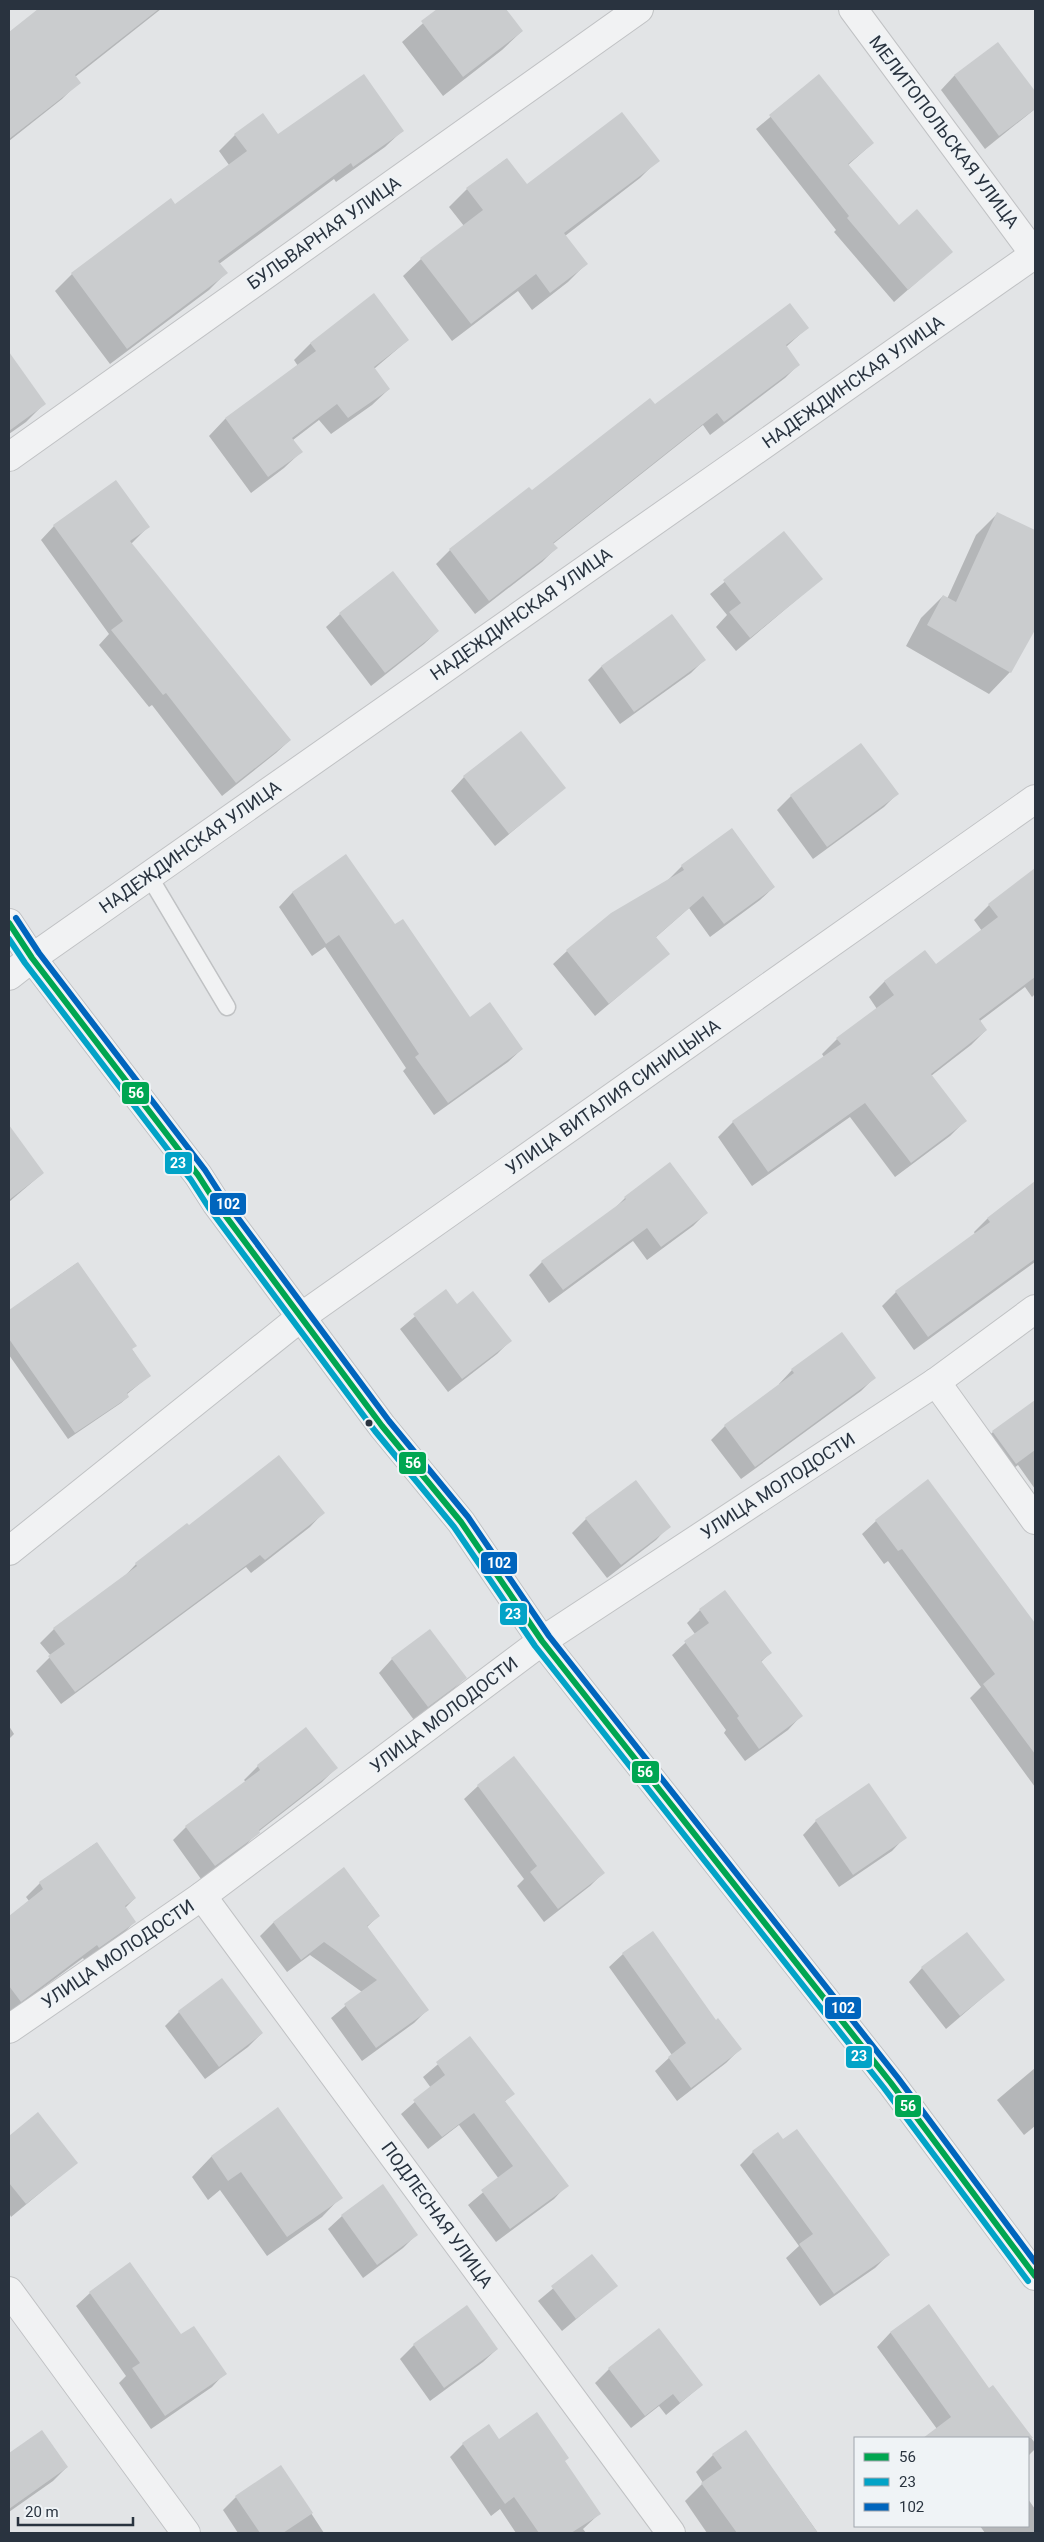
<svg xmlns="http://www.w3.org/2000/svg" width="1044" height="2542" font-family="Roboto,sans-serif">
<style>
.shadow{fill:#0003}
.building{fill:#caccce}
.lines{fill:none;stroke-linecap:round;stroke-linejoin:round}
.lane-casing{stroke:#c0c2c4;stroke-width:19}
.street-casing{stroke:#c0c2c4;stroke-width:30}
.secondary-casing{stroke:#c0c2c4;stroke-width:30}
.lane{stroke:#f1f2f3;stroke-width:16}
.street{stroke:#f1f2f3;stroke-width:28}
.secondary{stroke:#f5f5f6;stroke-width:28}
.bus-1-casing{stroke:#eff3f6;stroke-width:10}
.bus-2-casing{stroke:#eff3f6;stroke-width:10}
.bus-3-casing{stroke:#eff3f6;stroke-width:10}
.bus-1{stroke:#00a651;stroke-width:6}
.bus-2{stroke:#02a3c7;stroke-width:6}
.bus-3{stroke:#0065bd;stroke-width:6}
.bus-dot{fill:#29333f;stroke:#eff3f6;stroke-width:2}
.labels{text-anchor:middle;stroke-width:5;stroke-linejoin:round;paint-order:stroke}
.street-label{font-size:18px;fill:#29333f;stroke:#eff3f6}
.line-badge{stroke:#eff3f6;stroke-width:2}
.badge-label{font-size:14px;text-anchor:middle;font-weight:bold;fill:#fff}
</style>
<rect width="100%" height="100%" fill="#e2e4e6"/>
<g class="shadow">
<path d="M 53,9 L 161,9 L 75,77 L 79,82 L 62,99 L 9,141 L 9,33 L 29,18 L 34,24 Z"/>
<path d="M 439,9 L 508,9 L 506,10 L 522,31 L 502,50 L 443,96 L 402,42 Z"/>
<path d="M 998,43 L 1035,93 L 1035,109 L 985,149 L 941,90 L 954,76 Z"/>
<path d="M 819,76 L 873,143 L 847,166 L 899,226 L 951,252 L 894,302 L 834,232 L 836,230 L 756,129 Z"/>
<path d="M 402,131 L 385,147 L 336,182 L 334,179 L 219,264 L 226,273 L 209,290 L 110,364 L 55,291 L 72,274 L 171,200 L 175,205 L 229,165 L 219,151 L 235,135 L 278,135 Z"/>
<path d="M 506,159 L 527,186 L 658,160 L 640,178 L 565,236 L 586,264 L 568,282 L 532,310 L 518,291 L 452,341 L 403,276 L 421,259 L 464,226 L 449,207 L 467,189 Z"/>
<path d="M 374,295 L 408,340 L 374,369 L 389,389 L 372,405 L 331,434 L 319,420 L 293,440 L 301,452 L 284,468 L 251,493 L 209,436 L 225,419 L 298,366 L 294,360 L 310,344 Z"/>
<path d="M 807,328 L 786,347 L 798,365 L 785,378 L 710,435 L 703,425 L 553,544 L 556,548 L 542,562 L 475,614 L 436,564 L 450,550 L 529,489 L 532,492 L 655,406 Z"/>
<path d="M 9,354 L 44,404 L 26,422 L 9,434 Z"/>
<path d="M 997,514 L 1035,531 L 1035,628 L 1010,672 L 989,694 L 906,646 L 921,618 L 943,596 L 947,599 L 976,535 Z"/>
<path d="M 54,526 L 148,527 L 131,544 L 290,740 L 276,753 L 222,796 L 152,705 L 149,707 L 99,645 L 109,634 L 41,540 Z"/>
<path d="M 784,533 L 821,579 L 736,651 L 716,627 L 727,615 L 710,594 Z"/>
<path d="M 340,614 L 438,631 L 424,644 L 371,686 L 326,627 Z"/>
<path d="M 672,615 L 704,660 L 691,673 L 620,724 L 588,680 L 601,667 Z"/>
<path d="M 861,745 L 897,794 L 884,807 L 813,859 L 777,810 L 791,796 Z"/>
<path d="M 464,777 L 564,788 L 495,846 L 451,791 Z"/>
<path d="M 732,829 L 774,887 L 760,900 L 710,937 L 689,908 L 655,938 L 668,954 L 595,1016 L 553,964 L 567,951 L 668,880 L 682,866 Z"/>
<path d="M 346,856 L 395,926 L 469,1019 L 522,1049 L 508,1062 L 434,1115 L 403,1071 L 406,1068 L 325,947 L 312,956 L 279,907 L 292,893 Z"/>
<path d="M 1025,877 L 1035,890 L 1035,994 L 1032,997 L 1025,987 L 980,1021 L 986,1030 L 971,1045 L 931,1076 L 965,1121 L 950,1136 L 895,1177 L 850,1117 L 752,1186 L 718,1137 L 733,1122 L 824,1057 L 822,1054 L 837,1039 L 877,1009 L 869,997 L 884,982 L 925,951 L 936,966 L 982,931 L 974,920 L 989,905 Z"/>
<path d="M 9,1127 L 43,1173 L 9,1202 Z"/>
<path d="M 670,1164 L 706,1213 L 693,1226 L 647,1260 L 633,1241 L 549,1303 L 529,1275 L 542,1262 L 611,1212 L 625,1198 Z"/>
<path d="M 1035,1182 L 1035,1262 L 914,1350 L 882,1306 L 896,1292 L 975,1234 L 974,1232 L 987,1219 Z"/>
<path d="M 77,1263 L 149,1376 L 126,1395 L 128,1397 L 121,1403 L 68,1439 L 9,1355 L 9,1311 Z"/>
<path d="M 445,1291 L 457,1305 L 510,1341 L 497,1354 L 448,1392 L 400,1329 Z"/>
<path d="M 792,1370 L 874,1378 L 861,1391 L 741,1479 L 711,1440 L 725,1426 L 780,1385 L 779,1384 Z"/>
<path d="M 1035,1401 L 1035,1489 L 1018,1465 L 1002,1477 L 979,1445 L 993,1432 Z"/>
<path d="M 927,1481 L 1035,1631 L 1035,1787 L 970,1698 L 981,1687 L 888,1561 L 884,1564 L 862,1534 L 876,1521 Z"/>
<path d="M 636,1482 L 669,1526 L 656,1540 L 607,1578 L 572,1533 L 586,1519 Z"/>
<path d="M 323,1513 L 310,1527 L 251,1573 L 246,1567 L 61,1704 L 36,1671 L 51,1656 L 40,1643 L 54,1629 L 123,1578 L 136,1564 L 189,1527 Z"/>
<path d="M 700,1610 L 770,1653 L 761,1662 L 801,1716 L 788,1730 L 745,1761 L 724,1733 L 726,1730 L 672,1655 L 695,1634 L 687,1623 Z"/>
<path d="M 392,1659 L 465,1678 L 452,1691 L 414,1720 L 379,1673 Z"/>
<path d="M 9,1726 L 14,1734 L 9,1739 Z"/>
<path d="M 305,1729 L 336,1768 L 322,1782 L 258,1832 L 245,1846 L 201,1879 L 173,1840 L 186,1827 L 246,1782 L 244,1780 L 258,1766 Z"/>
<path d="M 478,1786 L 603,1873 L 590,1886 L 544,1922 L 517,1886 L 524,1879 L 464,1799 Z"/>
<path d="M 816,1821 L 905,1837 L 892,1851 L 839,1887 L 803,1835 Z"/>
<path d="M 96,1843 L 135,1898 L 125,1908 L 134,1922 L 121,1936 L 85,1961 L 83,1958 L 9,2013 L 9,1917 L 29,1901 L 26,1897 L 40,1883 Z"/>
<path d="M 343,1869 L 379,1915 L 367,1927 L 427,2010 L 414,2023 L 362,2061 L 331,2018 L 362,1992 L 310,1955 L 287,1972 L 260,1936 L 273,1923 Z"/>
<path d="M 623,1954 L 715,2022 L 740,2049 L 726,2063 L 677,2101 L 655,2071 L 672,2055 L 609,1967 Z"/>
<path d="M 922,1968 L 1003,1980 L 946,2029 L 909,1982 Z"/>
<path d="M 222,1980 L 262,2033 L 248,2047 L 205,2079 L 165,2026 L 179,2012 Z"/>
<path d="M 470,2037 L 513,2094 L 504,2102 L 567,2185 L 554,2199 L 496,2242 L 468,2205 L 499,2179 L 459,2125 L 428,2149 L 401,2114 L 431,2088 L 423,2077 Z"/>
<path d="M 1035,2068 L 1035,2126 L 1024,2135 L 997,2100 Z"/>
<path d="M 278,2109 L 341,2197 L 322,2217 L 267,2256 L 220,2190 L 208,2200 L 192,2177 L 211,2157 Z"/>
<path d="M 38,2114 L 76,2163 L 11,2217 L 9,2213 L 9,2137 Z"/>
<path d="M 783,2141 L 888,2255 L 875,2268 L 820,2306 L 786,2258 L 799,2246 L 740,2165 L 753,2152 Z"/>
<path d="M 342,2216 L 417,2234 L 403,2248 L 363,2278 L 328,2229 Z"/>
<path d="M 592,2256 L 616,2286 L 562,2331 L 538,2301 Z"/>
<path d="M 90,2293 L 181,2336 L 225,2373 L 212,2387 L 151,2429 L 119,2383 L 126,2376 L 76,2306 Z"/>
<path d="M 929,2306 L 989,2390 L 993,2387 L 1035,2443 L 1035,2449 L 1028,2456 L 1028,2438 L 927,2438 L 937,2429 L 877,2347 L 890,2333 Z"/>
<path d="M 467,2307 L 497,2349 L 483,2362 L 430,2401 L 400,2359 L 414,2345 Z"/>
<path d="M 659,2330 L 702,2385 L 666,2415 L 659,2406 L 631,2428 L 595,2383 L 609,2369 Z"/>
<path d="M 42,2431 L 67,2467 L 53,2481 L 9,2512 L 9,2454 Z"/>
<path d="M 746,2432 L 818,2533 L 707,2533 L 685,2501 L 703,2483 L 696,2472 L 713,2455 Z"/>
<path d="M 498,2441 L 564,2462 L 599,2514 L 583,2529 L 586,2533 L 516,2533 L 500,2509 L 491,2516 L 450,2457 L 463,2444 Z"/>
<path d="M 281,2467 L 324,2533 L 238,2533 L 223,2510 L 236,2497 Z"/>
<path d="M 1028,2499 L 1035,2509 L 1035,2533 L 985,2533 L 980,2526 L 1028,2526 Z"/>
</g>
<g class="building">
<path d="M 38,9 L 159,9 L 75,75 L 81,83 L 9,139 L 9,32 Z"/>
<path d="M 437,9 L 506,9 L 523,31 L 463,77 L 421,21 Z"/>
<path d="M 998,42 L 1035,91 L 1035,109 L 999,136 L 954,75 Z"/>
<path d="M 364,74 L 404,131 L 353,167 L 351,163 L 218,261 L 228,273 L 127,349 L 71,273 L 171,198 L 175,204 L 247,151 L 234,134 L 263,113 L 278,134 Z"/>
<path d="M 819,74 L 874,143 L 848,164 L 899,225 L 917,209 L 953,252 L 908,290 L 847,218 L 849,216 L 769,115 Z"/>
<path d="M 622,112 L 660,161 L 564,233 L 588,264 L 550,293 L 536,274 L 471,324 L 420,258 L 483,210 L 466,188 L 507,158 L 527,184 Z"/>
<path d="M 374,293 L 409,340 L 374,367 L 390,389 L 348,418 L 337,404 L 292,438 L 303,452 L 268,477 L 225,418 L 316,351 L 310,343 Z"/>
<path d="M 790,303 L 809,328 L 786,345 L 800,365 L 724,422 L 717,413 L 553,543 L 558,548 L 489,601 L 449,549 L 529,487 L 532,490 L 650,398 L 655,404 Z"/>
<path d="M 9,352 L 46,404 L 9,431 Z"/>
<path d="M 116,480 L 150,527 L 130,541 L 291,740 L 236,783 L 166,693 L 163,695 L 111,630 L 123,621 L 53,525 Z"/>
<path d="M 997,512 L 1035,530 L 1035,630 L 1011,673 L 927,625 L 943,595 L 956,602 Z"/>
<path d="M 784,531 L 823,579 L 750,638 L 729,612 L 741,603 L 723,580 Z"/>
<path d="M 393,571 L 439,631 L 385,673 L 339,613 Z"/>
<path d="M 672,614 L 706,660 L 634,712 L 601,666 Z"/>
<path d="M 521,731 L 566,788 L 509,834 L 463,776 Z"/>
<path d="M 861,743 L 899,794 L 827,847 L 790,795 Z"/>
<path d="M 732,828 L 775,887 L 724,924 L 703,896 L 656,937 L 670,954 L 609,1004 L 566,950 L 611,913 L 684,870 L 681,865 Z"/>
<path d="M 346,854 L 395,924 L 403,919 L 470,1017 L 490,1002 L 523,1049 L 448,1103 L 415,1057 L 419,1054 L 339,935 L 326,944 L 292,892 Z"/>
<path d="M 1035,868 L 1035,977 L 979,1019 L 987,1030 L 931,1074 L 967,1121 L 911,1163 L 865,1103 L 768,1172 L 732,1121 L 841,1044 L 836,1038 L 894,995 L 884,981 L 925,950 L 936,964 L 998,917 L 988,904 Z"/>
<path d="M 9,1125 L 44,1173 L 9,1200 Z"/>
<path d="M 670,1162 L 708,1213 L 661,1247 L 647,1228 L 563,1290 L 541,1261 L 626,1199 L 624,1197 Z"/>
<path d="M 1035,1181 L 1035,1259 L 928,1337 L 895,1291 L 990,1222 L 987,1218 Z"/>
<path d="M 78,1262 L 137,1346 L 132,1349 L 151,1376 L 127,1393 L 129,1397 L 75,1433 L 9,1339 L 9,1310 Z"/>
<path d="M 446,1289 L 457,1304 L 473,1291 L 512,1341 L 462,1379 L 413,1314 Z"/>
<path d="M 842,1332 L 876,1378 L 755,1467 L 724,1425 L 794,1373 L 791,1369 Z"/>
<path d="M 1035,1400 L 1035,1450 L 1016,1464 L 992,1431 Z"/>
<path d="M 279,1455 L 325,1513 L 265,1560 L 260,1555 L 75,1692 L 48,1656 L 65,1644 L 53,1628 L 137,1566 L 135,1563 L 187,1523 L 189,1525 Z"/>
<path d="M 928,1479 L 1035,1623 L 1035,1754 L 983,1684 L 995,1674 L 902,1549 L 898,1551 L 875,1520 Z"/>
<path d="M 636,1480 L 671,1527 L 621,1565 L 585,1518 Z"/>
<path d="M 725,1590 L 772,1653 L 761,1661 L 803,1716 L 759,1749 L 737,1718 L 739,1716 L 684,1641 L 709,1623 L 699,1609 Z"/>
<path d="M 430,1629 L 467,1678 L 428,1707 L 391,1658 Z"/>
<path d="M 306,1727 L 338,1768 L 259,1830 L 260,1833 L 215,1866 L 185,1826 L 260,1770 L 257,1765 Z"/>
<path d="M 514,1756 L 605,1873 L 558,1909 L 530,1872 L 537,1866 L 477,1785 Z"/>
<path d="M 869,1783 L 907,1838 L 853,1875 L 815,1820 Z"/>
<path d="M 97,1842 L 136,1898 L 125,1906 L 136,1922 L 99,1948 L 97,1945 L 21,2002 L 9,1986 L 9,1916 L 43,1889 L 39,1882 Z"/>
<path d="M 344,1867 L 380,1916 L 367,1926 L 429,2010 L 376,2048 L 344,2004 L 377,1980 L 324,1942 L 301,1960 L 273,1922 Z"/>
<path d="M 653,1931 L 716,2020 L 718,2018 L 742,2049 L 691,2088 L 668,2057 L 686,2043 L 622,1953 Z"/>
<path d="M 967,1932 L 1005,1980 L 960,2016 L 921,1967 Z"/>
<path d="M 222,1978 L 263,2033 L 219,2067 L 178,2011 Z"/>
<path d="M 470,2036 L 515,2094 L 505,2101 L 569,2186 L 510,2229 L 481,2190 L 513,2166 L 474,2113 L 442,2137 L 413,2100 L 445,2075 L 436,2062 Z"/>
<path d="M 278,2107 L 343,2198 L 287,2237 L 241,2172 L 228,2181 L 211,2156 Z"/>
<path d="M 38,2112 L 78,2163 L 26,2204 L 9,2183 L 9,2136 Z"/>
<path d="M 797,2129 L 890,2255 L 834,2294 L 799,2244 L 813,2234 L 752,2151 L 778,2132 L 783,2139 Z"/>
<path d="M 383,2184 L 418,2235 L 377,2265 L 341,2215 Z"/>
<path d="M 592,2254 L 618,2286 L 576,2319 L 551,2286 Z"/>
<path d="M 130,2262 L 181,2334 L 194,2326 L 227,2374 L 165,2416 L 132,2368 L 140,2363 L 89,2292 Z"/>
<path d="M 929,2304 L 989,2388 L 993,2385 L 1033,2438 L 923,2438 L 951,2417 L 890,2332 Z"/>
<path d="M 467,2305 L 498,2349 L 444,2388 L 413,2344 Z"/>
<path d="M 659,2328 L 703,2385 L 680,2403 L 673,2394 L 645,2416 L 608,2368 Z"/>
<path d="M 537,2412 L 569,2458 L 565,2461 L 601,2514 L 571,2533 L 539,2533 L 514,2497 L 505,2504 L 462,2443 L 489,2424 L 499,2439 Z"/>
<path d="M 42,2430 L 68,2467 L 9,2509 L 9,2453 Z"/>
<path d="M 746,2430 L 818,2533 L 737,2533 L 701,2483 L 722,2468 L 712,2454 Z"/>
<path d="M 281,2465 L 313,2513 L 283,2533 L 260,2533 L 235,2496 Z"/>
</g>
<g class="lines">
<g class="lane-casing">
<path id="lane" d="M 149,876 L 227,1007"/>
</g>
<g class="street-casing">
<g id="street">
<path d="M 853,9 L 1035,255"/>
<path d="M 9,457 L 639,9"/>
<path d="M 9,976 L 32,958 L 1035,254"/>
<path d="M 936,1382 L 1035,1520"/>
<path d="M 9,1551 L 301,1317 L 1035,799"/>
<path d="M 202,1896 L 671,2533"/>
<path d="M 9,2029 L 202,1896 L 542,1641 L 936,1382 L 1035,1309"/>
<path d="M 9,2291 L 186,2533"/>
</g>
</g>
<g class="secondary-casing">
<path id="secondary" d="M 9,923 L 32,958 L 198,1175 L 216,1203 L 382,1426 L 461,1522 L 542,1641 L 891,2083 L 1035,2276"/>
</g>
<use href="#lane" class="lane"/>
<use href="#street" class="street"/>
<use href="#secondary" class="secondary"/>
<g class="bus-1-casing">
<path id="bus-1" d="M 9,923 L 32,958 L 198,1175 L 216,1203 L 382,1426 L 461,1522 L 542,1641 L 891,2083 L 1035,2276"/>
</g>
<g class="bus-2-casing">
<path id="bus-2" d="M 9,939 L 25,963 L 191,1180 L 209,1208 L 375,1431 L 454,1527 L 535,1646 L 884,2088 L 1028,2281"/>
</g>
<g class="bus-3-casing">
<path id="bus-3" d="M 16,918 L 39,953 L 205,1170 L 223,1198 L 389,1421 L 468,1517 L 549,1636 L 898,2078 L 1035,2262"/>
</g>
<use href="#bus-1" class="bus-1"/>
<use href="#bus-2" class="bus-2"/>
<use href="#bus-3" class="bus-3"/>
</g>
<circle class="bus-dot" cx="369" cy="1423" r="4.5"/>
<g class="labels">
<g class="street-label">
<text transform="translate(944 132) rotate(53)" y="6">МЕЛИТОПОЛЬСКАЯ УЛИЦА</text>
<text transform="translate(324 233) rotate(-35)" y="6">БУЛЬВАРНАЯ УЛИЦА</text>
<text transform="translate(853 382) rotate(-35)" y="6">НАДЕЖДИНСКАЯ УЛИЦА</text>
<text transform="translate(521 614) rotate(-35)" y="6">НАДЕЖДИНСКАЯ УЛИЦА</text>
<text transform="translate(190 847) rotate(-35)" y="6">НАДЕЖДИНСКАЯ УЛИЦА</text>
<text transform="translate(613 1097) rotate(-35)" y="6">УЛИЦА ВИТАЛИЯ СИНИЦЫНА</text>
<text transform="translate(778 1486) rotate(-33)" y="6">УЛИЦА МОЛОДОСТИ</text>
<text transform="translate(444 1715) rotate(-37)" y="6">УЛИЦА МОЛОДОСТИ</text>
<text transform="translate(118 1954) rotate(-34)" y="6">УЛИЦА МОЛОДОСТИ</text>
<text transform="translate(437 2215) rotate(54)" y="6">ПОДЛЕСНАЯ УЛИЦА</text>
</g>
</g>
<g class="line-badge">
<rect x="121" y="1081" width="29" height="24" rx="5" fill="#00a651"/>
<rect x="164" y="1151" width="29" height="24" rx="5" fill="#02a3c7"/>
<rect x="209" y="1192" width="38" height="24" rx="5" fill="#0065bd"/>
<rect x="398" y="1451" width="29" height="24" rx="5" fill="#00a651"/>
<rect x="480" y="1551" width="38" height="24" rx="5" fill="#0065bd"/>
<rect x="499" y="1602" width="29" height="24" rx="5" fill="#02a3c7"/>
<rect x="631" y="1760" width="29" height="24" rx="5" fill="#00a651"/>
<rect x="824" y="1996" width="38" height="24" rx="5" fill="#0065bd"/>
<rect x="845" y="2045" width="28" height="24" rx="5" fill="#02a3c7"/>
<rect x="894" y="2094" width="28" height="24" rx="5" fill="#00a651"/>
</g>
<g class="badge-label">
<text x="136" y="1098">56</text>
<text x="178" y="1168">23</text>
<text x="228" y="1209">102</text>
<text x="413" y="1468">56</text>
<text x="499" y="1568">102</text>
<text x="513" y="1619">23</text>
<text x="645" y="1777">56</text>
<text x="843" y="2013">102</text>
<text x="859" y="2061">23</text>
<text x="908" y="2111">56</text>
</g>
<rect width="1044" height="2542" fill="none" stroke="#29333f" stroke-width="20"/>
<rect x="854" y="2437" width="175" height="90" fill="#eff3f6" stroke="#a0a6ad"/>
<rect x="864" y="2453" width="25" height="8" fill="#00a651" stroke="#a0a6ad"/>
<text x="899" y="2462" font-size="15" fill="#29333f">56</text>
<rect x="864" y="2478" width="25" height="8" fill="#02a3c7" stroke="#a0a6ad"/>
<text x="899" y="2487" font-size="15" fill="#29333f">23</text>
<rect x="864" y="2503" width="25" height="8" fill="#0065bd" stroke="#a0a6ad"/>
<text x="899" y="2512" font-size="15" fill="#29333f">102</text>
<path d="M18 2517v8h115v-8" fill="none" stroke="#29333f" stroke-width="2.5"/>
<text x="25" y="2517" font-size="15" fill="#29333f" stroke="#eff3f6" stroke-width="4" paint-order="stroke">20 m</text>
</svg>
